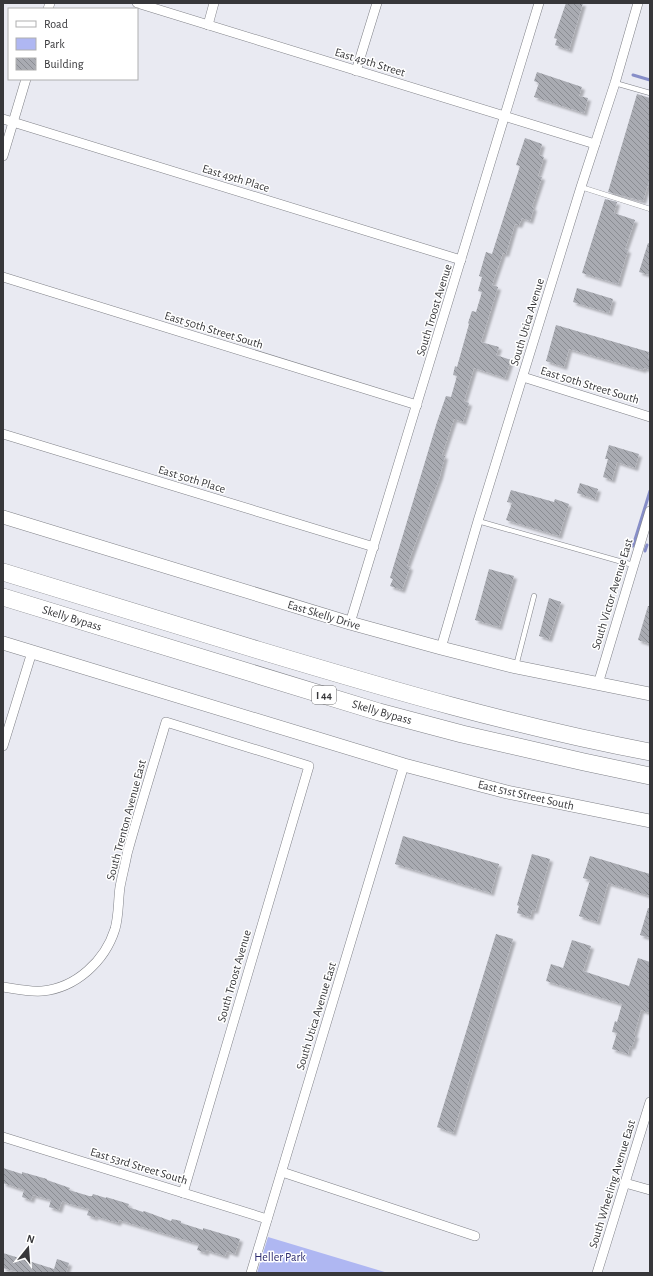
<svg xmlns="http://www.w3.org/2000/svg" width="653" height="1276" font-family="'Alegreya Sans',sans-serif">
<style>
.green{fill:#afb7f2}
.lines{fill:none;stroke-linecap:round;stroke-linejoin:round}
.stream{stroke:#878ec8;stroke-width:3}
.building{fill:url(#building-back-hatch);filter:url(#shadow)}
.service-casing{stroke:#808288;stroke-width:5.5}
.minor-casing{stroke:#808288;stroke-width:10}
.secondary-casing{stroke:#808288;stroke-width:14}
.motorway-casing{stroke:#808288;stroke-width:18}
.service{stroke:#fff;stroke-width:4.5}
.minor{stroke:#fff;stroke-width:9}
.secondary{stroke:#fff;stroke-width:13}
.motorway{stroke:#fff;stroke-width:17}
.labels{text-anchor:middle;stroke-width:3;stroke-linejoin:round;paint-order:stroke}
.shield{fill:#fff;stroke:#737375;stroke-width:1}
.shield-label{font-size:11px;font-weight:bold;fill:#37373a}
.street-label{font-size:12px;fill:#37373a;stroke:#fff}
.park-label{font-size:12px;fill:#2a296e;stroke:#fff}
</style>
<defs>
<pattern id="building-back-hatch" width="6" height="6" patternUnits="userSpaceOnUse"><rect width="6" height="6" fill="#a9abb2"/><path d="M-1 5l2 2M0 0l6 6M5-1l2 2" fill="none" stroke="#8a8c92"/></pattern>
<filter id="shadow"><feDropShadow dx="3" dy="3" stdDeviation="1" flood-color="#0004"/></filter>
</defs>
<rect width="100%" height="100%" fill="#e9eaf2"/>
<path class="green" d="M 268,1237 L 388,1273 L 257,1273 Z"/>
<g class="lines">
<g class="stream">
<path d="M 633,75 L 650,80"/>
<path d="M 633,546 L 650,491"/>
<path d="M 645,551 L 647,545"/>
</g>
</g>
<g class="building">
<path d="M 566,3 L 583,3 L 569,50 L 555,45 L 557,39 L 554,38 Z"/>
<path d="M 537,72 L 582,87 L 579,96 L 588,98 L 584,113 L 534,97 L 539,83 L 534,81 Z"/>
<path d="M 637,94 L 650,98 L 650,178 L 643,201 L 608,192 Z"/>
<path d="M 525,138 L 542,144 L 539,155 L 544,157 L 538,176 L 542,177 L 532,207 L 534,208 L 530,221 L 522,218 L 519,225 L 515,224 L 506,254 L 503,253 L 492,285 L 498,287 L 481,342 L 499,347 L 496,355 L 511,360 L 505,378 L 474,368 L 464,401 L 469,403 L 463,422 L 454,419 L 442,455 L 445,456 L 440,476 L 407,566 L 410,567 L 402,590 L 390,586 L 393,579 L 390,578 L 437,422 L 446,396 L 451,397 L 457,376 L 453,375 L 455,366 L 457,367 L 469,324 L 468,323 L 472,311 L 476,312 L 482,292 L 478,291 L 482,277 L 479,276 L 486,252 L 492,254 L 520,166 L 516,165 Z"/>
<path d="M 605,199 L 617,202 L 614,213 L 635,220 L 625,249 L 628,250 L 618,284 L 582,273 Z"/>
<path d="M 648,243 L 650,244 L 650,275 L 639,272 Z"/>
<path d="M 577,288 L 613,299 L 609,313 L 573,302 Z"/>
<path d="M 556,325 L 649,352 L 648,358 L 650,359 L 650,370 L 644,368 L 643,370 L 569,349 L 564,367 L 546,361 Z"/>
<path d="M 609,445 L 639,454 L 635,468 L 617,462 L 612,480 L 603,477 L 608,459 L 605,459 Z"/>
<path d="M 580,483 L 598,489 L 595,499 L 577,493 Z"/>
<path d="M 511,490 L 554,502 L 555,499 L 569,504 L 559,536 L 506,520 L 512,503 L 507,502 Z"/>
<path d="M 489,569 L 514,576 L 499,627 L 475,620 Z"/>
<path d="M 549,598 L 561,602 L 549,639 L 539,636 Z"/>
<path d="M 648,606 L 650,606 L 650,644 L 638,640 Z"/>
<path d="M 403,836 L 499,864 L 491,893 L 395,864 Z"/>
<path d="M 532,854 L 550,859 L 535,911 L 532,910 L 530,917 L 517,913 L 519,906 L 517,905 Z"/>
<path d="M 590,856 L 650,874 L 650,896 L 608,883 L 597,922 L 579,916 L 590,880 L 583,878 Z"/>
<path d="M 648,908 L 650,908 L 650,938 L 640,935 Z"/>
<path d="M 496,934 L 513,939 L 453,1133 L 437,1127 Z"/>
<path d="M 572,940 L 591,946 L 583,971 L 629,986 L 638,958 L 650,962 L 650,1013 L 641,1010 L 634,1035 L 636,1035 L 632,1047 L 630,1046 L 628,1054 L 612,1049 L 617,1033 L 612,1032 L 615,1021 L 617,1022 L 622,1004 L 546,981 L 551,964 L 563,968 Z"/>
<path d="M 3,1168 L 22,1174 L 22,1172 L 47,1179 L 47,1180 L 70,1188 L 69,1190 L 89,1196 L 92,1196 L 93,1194 L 106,1198 L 106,1197 L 129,1204 L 128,1207 L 143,1212 L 144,1211 L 171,1221 L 172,1219 L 181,1221 L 181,1223 L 200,1229 L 203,1230 L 203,1228 L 240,1239 L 235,1254 L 227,1251 L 225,1256 L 206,1250 L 206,1253 L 197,1250 L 199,1244 L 119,1220 L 118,1223 L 95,1216 L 95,1218 L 87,1215 L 89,1209 L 70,1204 L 62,1201 L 59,1210 L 49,1207 L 51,1200 L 33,1195 L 31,1200 L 22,1197 L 24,1190 L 3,1183 Z"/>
<path d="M 3,1253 L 54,1269 L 57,1259 L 69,1263 L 66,1273 L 21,1273 L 3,1268 Z"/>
</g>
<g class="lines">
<g class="service-casing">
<g id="service">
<path d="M 615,83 L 650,93"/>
<path d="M 581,187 L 650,209"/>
<path d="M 478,521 L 633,565"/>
<path d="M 516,666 L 534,596"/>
</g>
</g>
<g class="minor-casing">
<g id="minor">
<path d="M 137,3 L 595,144"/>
<path d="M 48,9 L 50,3"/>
<path d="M 208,25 L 214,3"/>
<path d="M 356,71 L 377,3"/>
<path d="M 3,119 L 461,260"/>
<path d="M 3,156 L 26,79"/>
<path d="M 3,277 L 417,405"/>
<path d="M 523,377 L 650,417"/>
<path d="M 3,434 L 374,547"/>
<path d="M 350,623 L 539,3"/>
<path d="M 441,648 L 478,521 L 581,187 L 615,83 L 638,3"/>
<path d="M 598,684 L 650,511"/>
<path d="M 3,746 L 32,652"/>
<path d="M 3,987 C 16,989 29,992 42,991 C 76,988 105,961 115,929 C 119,915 118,901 120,887 C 122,876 125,865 127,854 C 139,810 153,766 166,722 L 309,766 L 183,1193"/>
<path d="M 3,1137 L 267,1219"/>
<path d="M 282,1172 L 475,1236"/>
<path d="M 625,1183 L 650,1190"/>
<path d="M 251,1273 L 404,765"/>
<path d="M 597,1273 L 650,1102"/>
</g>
</g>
<g class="secondary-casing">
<g id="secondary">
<path d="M 3,517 L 350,623 L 441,648 L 516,667 L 650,694"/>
<path d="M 3,643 L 404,765 L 507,792 L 650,821"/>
</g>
</g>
<g class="motorway-casing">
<g id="motorway">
<path d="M 3,572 C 88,598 173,624 258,650 C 388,689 517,727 650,752"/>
<path d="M 3,597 L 379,712 L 462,734 L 584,762 L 650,776"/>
</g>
</g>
<use href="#service" class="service"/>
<use href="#minor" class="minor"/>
<use href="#secondary" class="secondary"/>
<use href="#motorway" class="motorway"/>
</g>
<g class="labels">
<rect class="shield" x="312" y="686" width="24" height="18" rx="3"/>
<g class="shield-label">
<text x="324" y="699">I 44</text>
</g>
<g class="street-label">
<text transform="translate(370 62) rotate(17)" y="4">East 49th Street</text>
<text transform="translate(236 178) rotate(17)" y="4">East 49th Place</text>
<text transform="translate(434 310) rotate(-73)" y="4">South Troost Avenue</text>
<text transform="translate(527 322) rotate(-73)" y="4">South Utica Avenue</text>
<text transform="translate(214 330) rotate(17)" y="4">East 50th Street South</text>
<text transform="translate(590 385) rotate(17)" y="4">East 50th Street South</text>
<text transform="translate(192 479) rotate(17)" y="4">East 50th Place</text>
<text transform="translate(612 594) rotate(-73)" y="4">South Victor Avenue East</text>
<text transform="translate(324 615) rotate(17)" y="4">East Skelly Drive</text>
<text transform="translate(72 618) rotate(17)" y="4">Skelly Bypass</text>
<text transform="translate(382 712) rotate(16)" y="4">Skelly Bypass</text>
<text transform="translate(526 795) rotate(13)" y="4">East 51st Street South</text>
<text transform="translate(126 820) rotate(-75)" y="4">South Trenton Avenue East</text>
<text transform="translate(234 976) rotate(-74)" y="4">South Troost Avenue</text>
<text transform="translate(316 1016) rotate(-73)" y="4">South Utica Avenue East</text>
<text transform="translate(139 1166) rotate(17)" y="4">East 53rd Street South</text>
<text transform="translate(612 1184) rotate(-73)" y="4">South Wheeling Avenue East</text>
</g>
<g class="park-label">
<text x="280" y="1261">Heller Park</text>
</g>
</g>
<rect width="653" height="1276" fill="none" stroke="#37373a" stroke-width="8"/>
<rect x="8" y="8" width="130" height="72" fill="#ffffff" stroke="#afafb0"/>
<rect x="16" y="21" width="20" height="6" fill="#ffffff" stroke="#afafb0"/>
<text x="44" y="28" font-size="12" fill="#37373a">Road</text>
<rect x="16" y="38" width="20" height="12" fill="#afb7f2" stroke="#afafb0"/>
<text x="44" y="48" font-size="12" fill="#37373a">Park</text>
<rect x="16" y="58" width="20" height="12" fill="url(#building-back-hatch)" stroke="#afafb0"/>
<text x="44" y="68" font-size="12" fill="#37373a">Building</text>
<g transform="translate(28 1248) rotate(17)" stroke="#ffffff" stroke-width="3" paint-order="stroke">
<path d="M0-3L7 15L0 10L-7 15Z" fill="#37373a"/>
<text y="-6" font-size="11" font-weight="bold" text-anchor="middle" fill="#37373a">N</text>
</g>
</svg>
